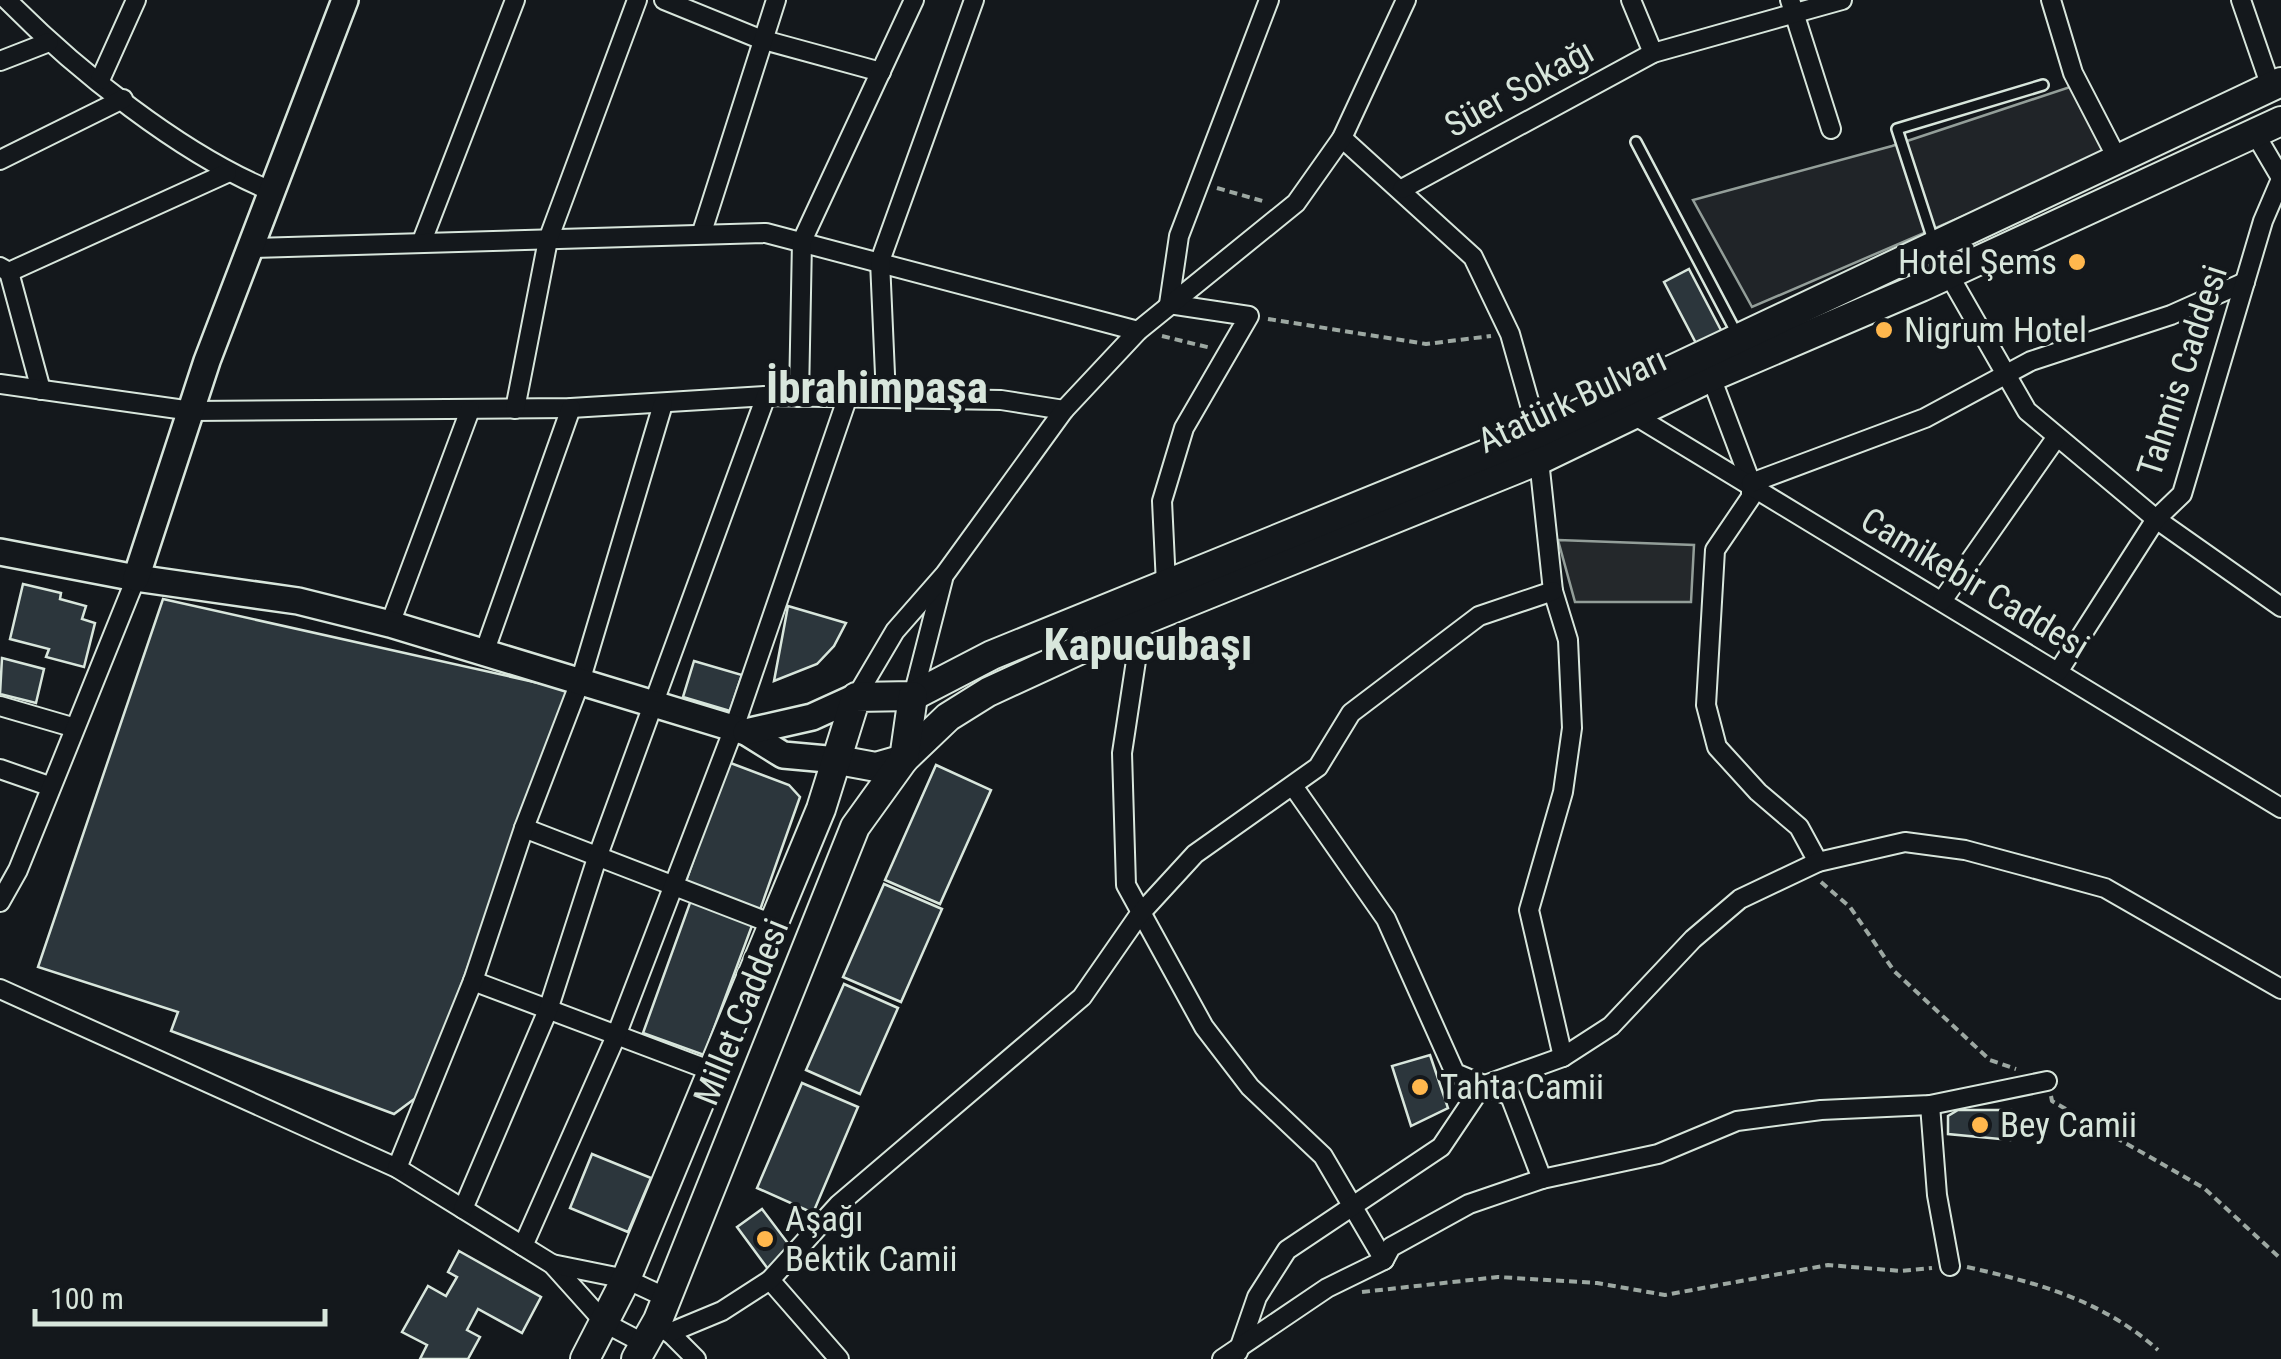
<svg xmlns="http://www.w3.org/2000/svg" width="2281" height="1359" font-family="'Roboto Condensed',sans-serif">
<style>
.green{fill:#202428;stroke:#939e99;stroke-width:2.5}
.parking{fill:#24282b;stroke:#939e99;stroke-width:2.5}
.building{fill:#2c363c;stroke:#d8e6dc;stroke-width:2.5}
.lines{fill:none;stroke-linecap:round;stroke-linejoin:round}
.lane-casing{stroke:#d8e6dc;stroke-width:14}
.street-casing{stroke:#d8e6dc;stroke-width:22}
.secondary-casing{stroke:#d8e6dc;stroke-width:30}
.primary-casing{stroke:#d8e6dc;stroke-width:32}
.path{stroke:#9da8a2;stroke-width:4;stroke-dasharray:8 5;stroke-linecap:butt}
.lane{stroke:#14181c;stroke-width:9}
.street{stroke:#14181c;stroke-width:18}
.secondary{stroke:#14181c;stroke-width:25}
.primary{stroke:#14181c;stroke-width:28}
.poi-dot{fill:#ffb74d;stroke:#14181c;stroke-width:4}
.labels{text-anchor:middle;stroke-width:8;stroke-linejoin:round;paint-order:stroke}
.street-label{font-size:35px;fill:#d8e6dc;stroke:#14181c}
.poi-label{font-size:35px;fill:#d8e6dc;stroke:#14181c;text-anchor:start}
.district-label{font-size:45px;font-weight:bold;fill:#d8e6dc;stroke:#14181c}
</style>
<rect width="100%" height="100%" fill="#14181c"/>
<path class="green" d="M 2076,85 L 2110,153 L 1752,307 L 1693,200 L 1892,146 Z"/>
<path class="parking" d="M 1558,540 L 1694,545 L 1691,602 L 1575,602 Z"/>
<g class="building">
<path d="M 1689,269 L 1723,334 L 1698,347 L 1664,282 Z"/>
<path d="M 23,584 L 61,593 L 60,599 L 86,606 L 82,619 L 95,623 L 84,667 L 46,657 L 49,649 L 10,639 Z"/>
<path d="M 163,599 L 570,690 L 421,1094 L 394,1114 L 171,1031 L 178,1012 L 38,967 Z"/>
<path d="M 788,606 L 846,623 L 834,646 L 817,664 L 774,681 Z"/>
<path d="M 2,658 L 44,669 L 36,703 L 0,694 Z"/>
<path d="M 694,661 L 742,675 L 730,711 L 683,697 Z"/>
<path d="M 728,762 L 789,785 L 800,797 L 760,910 L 685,884 Z"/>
<path d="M 936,765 L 991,790 L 940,904 L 885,880 Z"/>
<path d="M 884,884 L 942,909 L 901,1002 L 843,977 Z"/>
<path d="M 691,900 L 753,923 L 704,1055 L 643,1033 Z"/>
<path d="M 844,984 L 898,1008 L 860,1094 L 806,1070 Z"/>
<path d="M 1430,1055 L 1448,1108 L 1411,1126 L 1392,1066 Z"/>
<path d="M 802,1083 L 858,1107 L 813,1213 L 757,1188 Z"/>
<path d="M 1958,1110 L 2011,1110 L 2010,1140 L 1948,1134 L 1948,1116 Z"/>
<path d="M 592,1154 L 651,1178 L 628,1232 L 570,1208 Z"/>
<path d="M 762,1209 L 793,1250 L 768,1269 L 737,1227 Z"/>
<path d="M 459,1251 L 541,1297 L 522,1333 L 478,1309 L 467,1330 L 480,1337 L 468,1359 L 420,1359 L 427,1345 L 402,1332 L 428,1286 L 446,1296 L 457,1277 L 448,1272 Z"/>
</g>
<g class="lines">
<g class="lane-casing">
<g id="lane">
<path d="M 1636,142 L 1737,334"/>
<path d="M 1934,243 L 1897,129 L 2043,85"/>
</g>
</g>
<g class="street-casing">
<g id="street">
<path d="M 7,0 C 76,70 181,154 271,191"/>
<path d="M 664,0 L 760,39 L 881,72"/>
<path d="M 1631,0 L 1653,53"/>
<path d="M 1790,0 L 1831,129"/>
<path d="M 2051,0 L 2073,73 L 2117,158"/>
<path d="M 2241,0 L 2271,87"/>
<path d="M 0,61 L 49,42"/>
<path d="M 100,80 L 136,0"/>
<path d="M 2254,132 L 2281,178"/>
<path d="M 1342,138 L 1473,257 L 1510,334 L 1538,433"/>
<path d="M 0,160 L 123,99"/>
<path d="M 1402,189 L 1653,53 L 1842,0"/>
<path d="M 702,232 L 776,0"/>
<path d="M 422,241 L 515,0"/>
<path d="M 253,248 L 766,233 L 1138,331"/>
<path d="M 0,267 L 9,272 L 227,173"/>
<path d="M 9,272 L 41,390"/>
<path d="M 1949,275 L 2027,411 L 2156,519 L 2281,607"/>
<path d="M 1169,304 L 1179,236 L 1269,0"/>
<path d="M 1711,377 L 1751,483 L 1751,497 L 1715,550 L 1706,705 L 1717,747 L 1758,792 L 1799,827 L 1818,862"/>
<path d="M 0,384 L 192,411 L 571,408 L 766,396 L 1001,400 L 1064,410"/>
<path d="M 799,397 L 802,241 L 914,0"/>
<path d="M 886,397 L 880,261 L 974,0"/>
<path d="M 515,409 L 548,240 L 637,0"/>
<path d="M 1634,415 L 2281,808"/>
<path d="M 1539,460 L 1553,591 L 1568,640 L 1572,728 L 1563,792 L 1529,910 L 1563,1057"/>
<path d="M 1751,483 L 1925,418 L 2031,361 L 2171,315 L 2245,282"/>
<path d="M 1166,584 L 1162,501 L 1184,428 L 1249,316 L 1169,304"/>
<path d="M 1942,601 L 2056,438"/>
<path d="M 1142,621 L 1122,753 L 1126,885 L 1204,1027 L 1250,1087 L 1323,1156 L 1384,1260"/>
<path d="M 390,624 L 470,410"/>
<path d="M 484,653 L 571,408"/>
<path d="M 2058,672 L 2156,519 L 2182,494 L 2263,221 L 2281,179"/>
<path d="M 913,696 L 943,579"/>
<path d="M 856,697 L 895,631 L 945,574 L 1064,410 L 1138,331 L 1296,203 L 1342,138 L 1406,0"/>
<path d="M 0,706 L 72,727"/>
<path d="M 0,769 L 49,786"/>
<path d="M 1293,786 L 1386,919 L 1455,1073 L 1510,1096 L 1542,1179"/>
<path d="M 524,828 L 773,924"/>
<path d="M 0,902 L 18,870 L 136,578"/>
<path d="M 473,981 L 712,1071"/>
<path d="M 0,989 L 397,1168 L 552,1264 L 605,1323 L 645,1344"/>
<path d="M 1930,1105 L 1937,1195 L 1950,1266"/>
<path d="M 397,1168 L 473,981 L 524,828 L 580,682 L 663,404"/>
<path d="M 463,1209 L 548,1010 L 597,858 L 766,396"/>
<path d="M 523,1246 L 616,1036 L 734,728 L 847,399"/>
<path d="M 552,1264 L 626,1279 L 667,1298"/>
<path d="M 770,1280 L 839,1359"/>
<path d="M 665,1328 L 696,1359"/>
<path d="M 669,1333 L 722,1311 L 770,1280 L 839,1204 L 1082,997 L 1139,915 L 1195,854 L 1318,767 L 1351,713 L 1479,616 L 1553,591"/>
<path d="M 1238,1352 L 1257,1297 L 1287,1250 L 1441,1147 L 1482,1086 L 1563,1057 L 1611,1026 L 1693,939 L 1740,899 L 1818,862 L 1905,842 L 1965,850 L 2032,868 L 2105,888 L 2281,989"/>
<path d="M 1222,1359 L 1327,1288 L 1384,1260 L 1391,1247 L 1469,1204 L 1542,1179 L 1658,1154 L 1737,1121 L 1821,1110 L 1930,1105 L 2047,1081"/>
</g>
</g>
<g class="secondary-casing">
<g id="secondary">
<path d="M 0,552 L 136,578 L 298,601 L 390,624 L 746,732 L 783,755 L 838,760"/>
<path d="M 136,578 L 207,361 L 345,0"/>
<path d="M 746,732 L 812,717 L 856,697"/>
</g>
</g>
<g class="primary-casing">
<g id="primary">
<path d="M 838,760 L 876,767 L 904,759 L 948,717 L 988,692 L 1142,621 L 1539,460 L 1711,377 L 1921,287 L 2281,121"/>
<path d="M 585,1359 L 626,1279 L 821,809 L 856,697 L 913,696 L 992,655 L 1538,433 L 2281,82"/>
<path d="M 636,1359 L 658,1320 L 855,827 L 904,759 L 913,696"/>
</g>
</g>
<g class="path">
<path d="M 1217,188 L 1266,202"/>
<path d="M 1268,319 L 1426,344 L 1491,336"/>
<path d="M 1162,336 L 1211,348"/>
<path d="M 1821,882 L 1850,907 L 1894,971 L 1990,1060 L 2016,1069"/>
<path d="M 2051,1096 L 2052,1101 L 2204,1188 L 2281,1259"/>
<path d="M 1967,1267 C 2038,1283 2102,1300 2158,1350"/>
<path d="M 1362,1292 L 1498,1277 L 1597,1283 L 1665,1295 L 1828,1265 L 1901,1271 L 1932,1268"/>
</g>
<use href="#lane" class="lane"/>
<use href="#street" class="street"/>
<use href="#secondary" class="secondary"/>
<use href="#primary" class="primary"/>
</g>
<g class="poi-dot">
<circle cx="2077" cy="262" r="10"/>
<circle cx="1884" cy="330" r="10"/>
<circle cx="1420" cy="1087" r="10"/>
<circle cx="1980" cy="1125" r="10"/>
<circle cx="765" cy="1239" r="10"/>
</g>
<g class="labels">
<g class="street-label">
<text transform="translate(1519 88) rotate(-29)" y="12">Süer Sokağı</text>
<text transform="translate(2182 371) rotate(-72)" y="12">Tahmis Caddesi</text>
<text transform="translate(1572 400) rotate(-25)" y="12">Atatürk Bulvarı</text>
<text transform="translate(1975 583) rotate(31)" y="12">Camikebir Caddesi</text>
<text transform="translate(741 1012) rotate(-68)" y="12">Millet Caddesi</text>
</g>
<g class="poi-label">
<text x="2057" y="274" text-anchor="end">Hotel Şems</text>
<text x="1904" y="342">Nigrum Hotel</text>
<text x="1440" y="1099">Tahta Camii</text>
<text x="2000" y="1137">Bey Camii</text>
<text x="785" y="1231">Aşağı<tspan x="785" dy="40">Bektik Camii</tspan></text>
</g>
<g class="district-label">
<text x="877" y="403">İbrahimpaşa</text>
<text x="1148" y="660">Kapucubaşı</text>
</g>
</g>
<path d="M35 1309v15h290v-15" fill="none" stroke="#d8e6dc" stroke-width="5"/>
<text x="50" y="1309" font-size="30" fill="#d8e6dc" stroke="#14181c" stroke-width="8" paint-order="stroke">100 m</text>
</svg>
